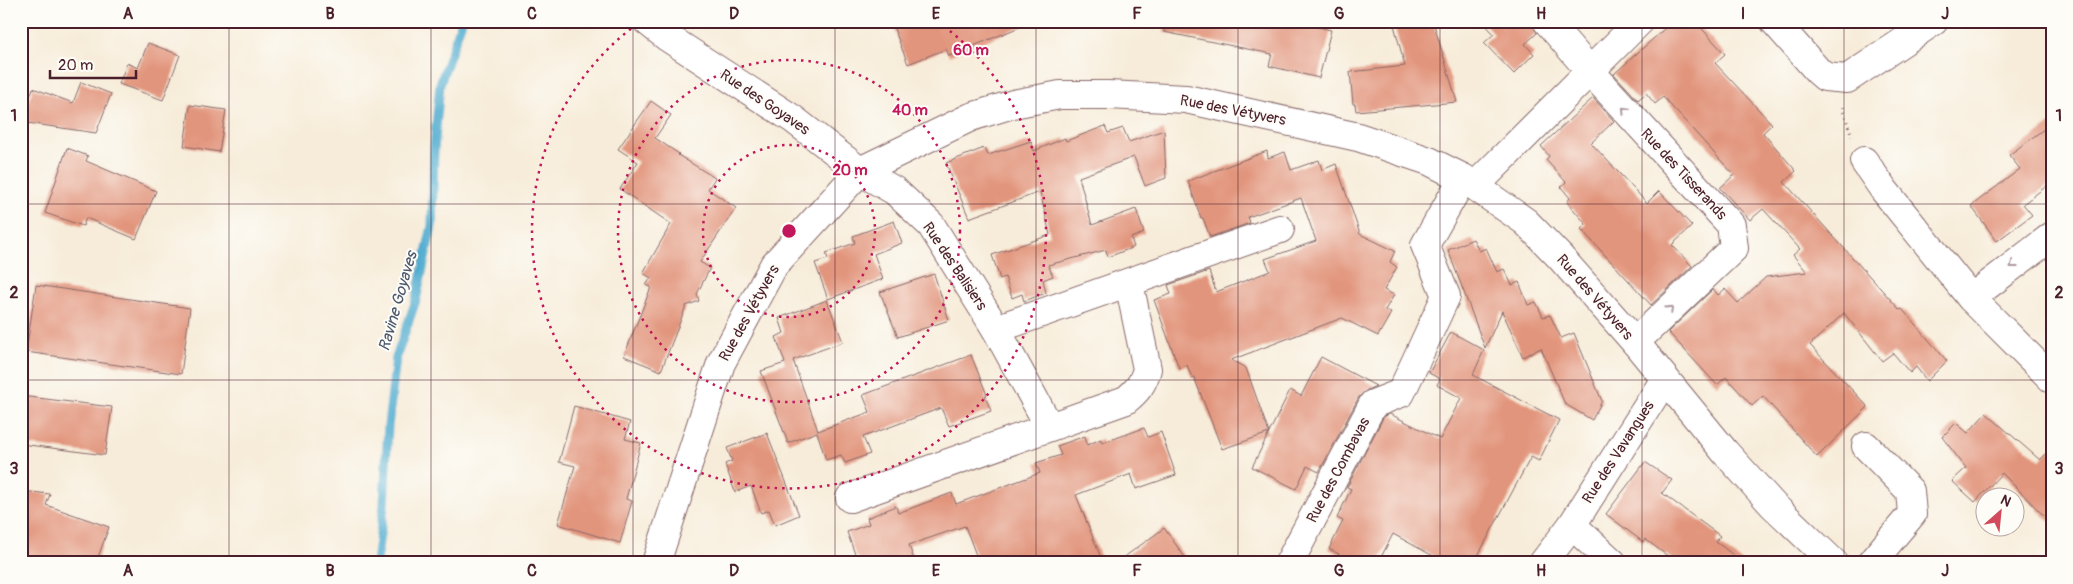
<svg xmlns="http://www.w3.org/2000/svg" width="2073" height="584" font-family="Pangolin,sans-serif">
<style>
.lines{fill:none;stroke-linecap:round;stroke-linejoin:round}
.stream{stroke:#52add0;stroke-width:9}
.building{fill:#e2957d}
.minor-casing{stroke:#876768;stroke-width:30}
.path{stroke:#876768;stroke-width:3;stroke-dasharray:1 4;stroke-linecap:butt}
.minor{stroke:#fff;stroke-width:28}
.oneway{stroke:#ae9aa0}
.grid{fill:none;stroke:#4a1f2b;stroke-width:1;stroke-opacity:0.55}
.ring{fill:none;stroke:#c2185b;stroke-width:2.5;stroke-dasharray:2.5 5}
.labels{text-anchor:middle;stroke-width:4;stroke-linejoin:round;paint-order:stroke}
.street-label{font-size:15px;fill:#4a1f2b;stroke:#fdfcf7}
.water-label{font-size:16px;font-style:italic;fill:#4d586d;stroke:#fdfcf7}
.centre{fill:#c2185b;stroke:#fdfcf7;stroke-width:2.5}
.ring-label{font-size:15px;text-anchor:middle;font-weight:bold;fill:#c2185b;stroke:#fdfcf7;stroke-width:4;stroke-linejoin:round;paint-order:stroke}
.neatline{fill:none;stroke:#4a1f2b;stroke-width:2}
.grid-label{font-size:16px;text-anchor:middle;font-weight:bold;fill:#4a1f2b}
</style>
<rect width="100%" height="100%" fill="#fdfcf7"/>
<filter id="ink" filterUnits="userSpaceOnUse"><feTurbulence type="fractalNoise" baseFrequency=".02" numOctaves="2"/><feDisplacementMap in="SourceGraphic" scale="10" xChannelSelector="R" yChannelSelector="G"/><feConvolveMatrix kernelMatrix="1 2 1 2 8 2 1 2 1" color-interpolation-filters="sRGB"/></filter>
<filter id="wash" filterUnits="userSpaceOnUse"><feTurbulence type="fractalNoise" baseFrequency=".0096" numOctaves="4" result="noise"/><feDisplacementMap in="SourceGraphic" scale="20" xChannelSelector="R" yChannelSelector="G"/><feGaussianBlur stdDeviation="1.12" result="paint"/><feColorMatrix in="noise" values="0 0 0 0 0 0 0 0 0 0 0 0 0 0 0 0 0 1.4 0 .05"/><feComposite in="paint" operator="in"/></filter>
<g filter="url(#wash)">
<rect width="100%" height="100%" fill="#f7ecd9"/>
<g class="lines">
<path class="stream" d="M 376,563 L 384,505 L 388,426 L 396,358 L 416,300 L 432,226 L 434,149 L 440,84 L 462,21"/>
</g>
<g id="blocks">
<g class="building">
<path d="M 891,21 L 1032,21 L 1032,22 L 949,56 L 946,49 L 908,64 Z"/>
<path d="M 1165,21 L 1293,21 L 1331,30 L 1319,78 L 1269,66 L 1272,54 L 1164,32 Z"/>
<path d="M 1410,21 L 1433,21 L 1457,102 L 1356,111 L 1355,104 L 1353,104 L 1350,72 L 1405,66 L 1394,25 Z"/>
<path d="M 1482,21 L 1532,21 L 1537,33 L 1525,44 L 1534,54 L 1514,74 L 1484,43 L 1494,34 Z"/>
<path d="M 1673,21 L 1695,21 L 1725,54 L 1715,63 L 1772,124 L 1763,133 L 1796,171 L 1784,182 L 1900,310 L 1902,309 L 1947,361 L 1927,381 L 1916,367 L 1910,373 L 1893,353 L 1882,361 L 1844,313 L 1810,345 L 1868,407 L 1817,457 L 1763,396 L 1752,406 L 1726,377 L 1717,385 L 1668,332 L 1713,289 L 1718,295 L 1725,289 L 1738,303 L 1766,277 L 1807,272 L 1793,255 L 1800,249 L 1763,209 L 1750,220 L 1720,188 L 1734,175 L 1663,97 L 1655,104 L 1646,93 L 1638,100 L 1614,74 Z"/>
<path d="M 148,43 L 180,55 L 163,100 L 119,84 L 127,63 L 138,68 Z"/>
<path d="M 81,82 L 111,94 L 96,133 L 21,122 L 33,88 L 73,103 Z"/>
<path d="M 1593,98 L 1614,121 L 1591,143 L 1647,203 L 1659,191 L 1692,226 L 1672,245 L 1692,266 L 1651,305 L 1581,229 L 1586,224 L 1567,202 L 1570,198 L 1561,187 L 1566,182 L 1546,160 L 1549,156 L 1541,146 Z"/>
<path d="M 651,101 L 671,115 L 655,138 L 679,154 L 678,155 L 715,178 L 708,189 L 736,208 L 700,262 L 710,268 L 697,294 L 699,301 L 686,306 L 661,371 L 624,356 L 651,287 L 646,285 L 651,278 L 643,273 L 671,224 L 620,189 L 638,162 L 618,149 Z"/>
<path d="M 190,105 L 226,110 L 219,152 L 184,146 Z"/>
<path d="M 2052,123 L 2052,182 L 2023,204 L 2032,215 L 1997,241 L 1971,206 L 2020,169 L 2009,155 Z"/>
<path d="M 1105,126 L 1108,133 L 1123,128 L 1129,142 L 1164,130 L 1166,178 L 1145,186 L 1134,157 L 1079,177 L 1092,225 L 1136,209 L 1144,233 L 1131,238 L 1134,247 L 1108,257 L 1106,250 L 1048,265 L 1053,276 L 1043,280 L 1046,293 L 1024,301 L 1022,294 L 1012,298 L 1005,277 L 1000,279 L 992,255 L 1050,235 L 1040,192 L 969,218 L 946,163 L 984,148 L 988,155 L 1031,141 L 1034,151 L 1065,138 L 1066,141 Z"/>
<path d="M 67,148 L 88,156 L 86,161 L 156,191 L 136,239 L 86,218 L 83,226 L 45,213 Z"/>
<path d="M 1267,151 L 1268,158 L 1285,152 L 1291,170 L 1319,160 L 1322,170 L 1336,164 L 1360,234 L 1395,251 L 1390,262 L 1397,267 L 1384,290 L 1394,295 L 1385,310 L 1391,313 L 1378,336 L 1342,318 L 1231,360 L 1246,368 L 1269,433 L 1290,390 L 1301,396 L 1321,357 L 1376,386 L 1367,390 L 1359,397 L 1319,472 L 1307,466 L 1296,489 L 1252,467 L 1269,433 L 1222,449 L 1194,377 L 1192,378 L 1187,365 L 1179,368 L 1154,300 L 1171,294 L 1168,285 L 1209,271 L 1216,292 L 1270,271 L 1265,259 L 1316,241 L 1301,198 L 1248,217 L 1250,223 L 1210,237 L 1203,218 L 1201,218 L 1188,181 Z"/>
<path d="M 894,221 L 902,243 L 874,254 L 883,279 L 828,299 L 815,263 L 828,259 L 826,253 L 855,243 L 853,236 Z"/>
<path d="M 1473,239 L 1479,251 L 1486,248 L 1497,272 L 1504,269 L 1512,285 L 1519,282 L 1528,305 L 1536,302 L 1543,317 L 1550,315 L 1561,338 L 1574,333 L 1602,401 L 1592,420 L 1565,404 L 1541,348 L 1523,357 L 1502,311 L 1485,348 L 1448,250 Z"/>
<path d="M 934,274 L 949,320 L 898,337 L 880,292 Z"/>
<path d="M 36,285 L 190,308 L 181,374 L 26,352 Z"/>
<path d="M 827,300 L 843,342 L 793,360 L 818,431 L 870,412 L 863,395 L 971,355 L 987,395 L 985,396 L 991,411 L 949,426 L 941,408 L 863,437 L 870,454 L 845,463 L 841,455 L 826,460 L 817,432 L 788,443 L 761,371 L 785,363 L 776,337 L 784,333 L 779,318 Z"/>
<path d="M 1451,332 L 1484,350 L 1473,375 L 1559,420 L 1539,461 L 1531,457 L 1474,563 L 1446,563 L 1393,534 L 1378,563 L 1334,563 L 1339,554 L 1329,549 L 1343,521 L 1337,518 L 1351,489 L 1347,487 L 1384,416 L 1390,414 L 1440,439 L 1461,398 L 1437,385 L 1440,379 L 1429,373 Z"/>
<path d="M 21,396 L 112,407 L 105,455 L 21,444 Z"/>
<path d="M 574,406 L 630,422 L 625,439 L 641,443 L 626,499 L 632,501 L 620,543 L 558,524 L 575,466 L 559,462 Z"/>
<path d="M 1986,413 L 2040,460 L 2052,448 L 2052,524 L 2002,473 L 1975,502 L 1952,481 L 1966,468 L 1942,437 L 1956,423 L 1968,433 Z"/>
<path d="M 1144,428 L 1148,437 L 1161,432 L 1176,475 L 1136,489 L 1131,474 L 1076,495 L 1103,563 L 979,563 L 965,526 L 909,545 L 915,563 L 871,563 L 856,557 L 847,532 L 869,524 L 867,518 L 896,506 L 898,513 L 952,493 L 956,504 L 1040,473 L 1036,463 L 1061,455 L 1057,446 L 1085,436 L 1087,445 L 1101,439 L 1102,443 Z"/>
<path d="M 767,433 L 799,515 L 775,525 L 769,510 L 761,513 L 751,486 L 735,492 L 725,464 L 732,461 L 727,448 Z"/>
<path d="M 1645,462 L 1672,480 L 1662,493 L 1720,536 L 1716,542 L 1744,563 L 1677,563 L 1645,539 L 1643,542 L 1606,514 Z"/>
<path d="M 21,491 L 50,494 L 46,505 L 109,527 L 96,563 L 21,563 Z"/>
<path d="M 1164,528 L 1189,563 L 1116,563 L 1156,534 Z"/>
</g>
</g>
</g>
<g filter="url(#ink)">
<use href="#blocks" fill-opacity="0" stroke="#876768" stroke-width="1"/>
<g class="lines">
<g class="minor-casing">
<g id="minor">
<path d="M 647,21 L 667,37 L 793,119 L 860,171 L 895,191 L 931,225 L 996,329 L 1049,426"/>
<path d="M 1547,21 L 1590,71 L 1731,225 L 1734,248 L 1635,342"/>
<path d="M 1774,21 L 1818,71 L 1825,77 L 1847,79 L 1934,21"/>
<path d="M 1864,161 L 1884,190 L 1971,298 L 2052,379"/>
<path d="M 1475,186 L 1640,21"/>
<path d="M 1971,298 L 2052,236"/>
<path d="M 996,329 L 1280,229"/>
<path d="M 1866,446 L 1910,491 L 1912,514 L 1871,563"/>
<path d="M 850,498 L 1126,400 C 1137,391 1143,384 1147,369 L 1129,283"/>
<path d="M 1572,525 L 1613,563"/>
<path d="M 656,563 L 721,363 L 774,265 L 860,171 L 971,117 L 1013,104 L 1060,95 L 1108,95 L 1186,99 L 1358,137 L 1429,161 L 1463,178 L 1526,222 L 1560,257 L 1635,342 L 1725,452 L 1773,505 L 1834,563"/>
<path d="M 1289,563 L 1373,404 L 1401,393 L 1446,296 L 1425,245 L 1463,178"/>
<path d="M 1543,563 L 1572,525 L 1665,379"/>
</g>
</g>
<path class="path" d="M 1843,107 L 1843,111 L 1852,136"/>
<use href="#minor" class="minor"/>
</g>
<defs><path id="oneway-chevron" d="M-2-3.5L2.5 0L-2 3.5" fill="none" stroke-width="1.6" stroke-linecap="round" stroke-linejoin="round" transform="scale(1.25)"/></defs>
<g class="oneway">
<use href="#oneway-chevron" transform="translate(1625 110) rotate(-133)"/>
<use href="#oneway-chevron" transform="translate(2013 265) rotate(142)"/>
<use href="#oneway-chevron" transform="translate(1670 309) rotate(-44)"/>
</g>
</g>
<path class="grid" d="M 229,21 L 229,563M 431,21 L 431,563M 633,21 L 633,563M 835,21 L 835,563M 1036,21 L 1036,563M 1238,21 L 1238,563M 1440,21 L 1440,563M 1642,21 L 1642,563M 1844,21 L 1844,563M 21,204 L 2052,204M 21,380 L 2052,380"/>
<g class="ring">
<circle cx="789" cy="231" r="86"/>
<circle cx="789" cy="231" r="171"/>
<path d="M938 22A257 257 0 1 1 640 22"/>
</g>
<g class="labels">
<g class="street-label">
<text transform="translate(765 102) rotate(34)" y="5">Rue des Goyaves</text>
<text transform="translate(1233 110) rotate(11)" y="5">Rue des Vétyvers</text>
<text transform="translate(1684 174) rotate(47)" y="5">Rue des Tisserands</text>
<text transform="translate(955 266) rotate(56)" y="5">Rue des Balisiers</text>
<text transform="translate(1595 297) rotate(49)" y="5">Rue des Vétyvers</text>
<text transform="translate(749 313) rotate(-61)" y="5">Rue des Vétyvers</text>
<text transform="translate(1618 452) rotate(-57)" y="5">Rue des Vavangues</text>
<text transform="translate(1338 470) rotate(-62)" y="5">Rue des Combavas</text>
</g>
<g class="water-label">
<text transform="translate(397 301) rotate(-74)" y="6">Ravine Goyaves</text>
</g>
</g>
<circle cx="789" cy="231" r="8" class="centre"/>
<g class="ring-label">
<text x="971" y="55">60 m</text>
<text x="910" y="115">40 m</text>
<text x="850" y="175">20 m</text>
</g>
<rect width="2073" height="584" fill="none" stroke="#fdfcf7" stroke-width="55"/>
<g transform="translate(2000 512) rotate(27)"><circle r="24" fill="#fdfcf7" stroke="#b5a4a5"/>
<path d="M0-4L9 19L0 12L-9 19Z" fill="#d1495b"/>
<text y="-8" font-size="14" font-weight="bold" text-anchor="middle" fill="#4a1f2b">N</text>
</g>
<path d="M50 70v8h86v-8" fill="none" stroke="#4a1f2b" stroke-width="2.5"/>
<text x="58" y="70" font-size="15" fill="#4a1f2b" stroke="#fdfcf7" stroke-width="4" paint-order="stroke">20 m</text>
<rect x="28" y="28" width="2018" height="528" class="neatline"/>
<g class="grid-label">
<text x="128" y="19">A</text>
<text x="330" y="19">B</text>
<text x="532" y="19">C</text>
<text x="734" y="19">D</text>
<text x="936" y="19">E</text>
<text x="1137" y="19">F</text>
<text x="1339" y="19">G</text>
<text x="1541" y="19">H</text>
<text x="1743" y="19">I</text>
<text x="1945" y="19">J</text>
<text x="14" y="121">1</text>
<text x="2059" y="121">1</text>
<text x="14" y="298">2</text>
<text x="2059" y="298">2</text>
<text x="14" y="474">3</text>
<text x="2059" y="474">3</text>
<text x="128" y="576">A</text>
<text x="330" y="576">B</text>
<text x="532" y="576">C</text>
<text x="734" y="576">D</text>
<text x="936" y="576">E</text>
<text x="1137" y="576">F</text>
<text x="1339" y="576">G</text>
<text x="1541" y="576">H</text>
<text x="1743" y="576">I</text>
<text x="1945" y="576">J</text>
</g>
</svg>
